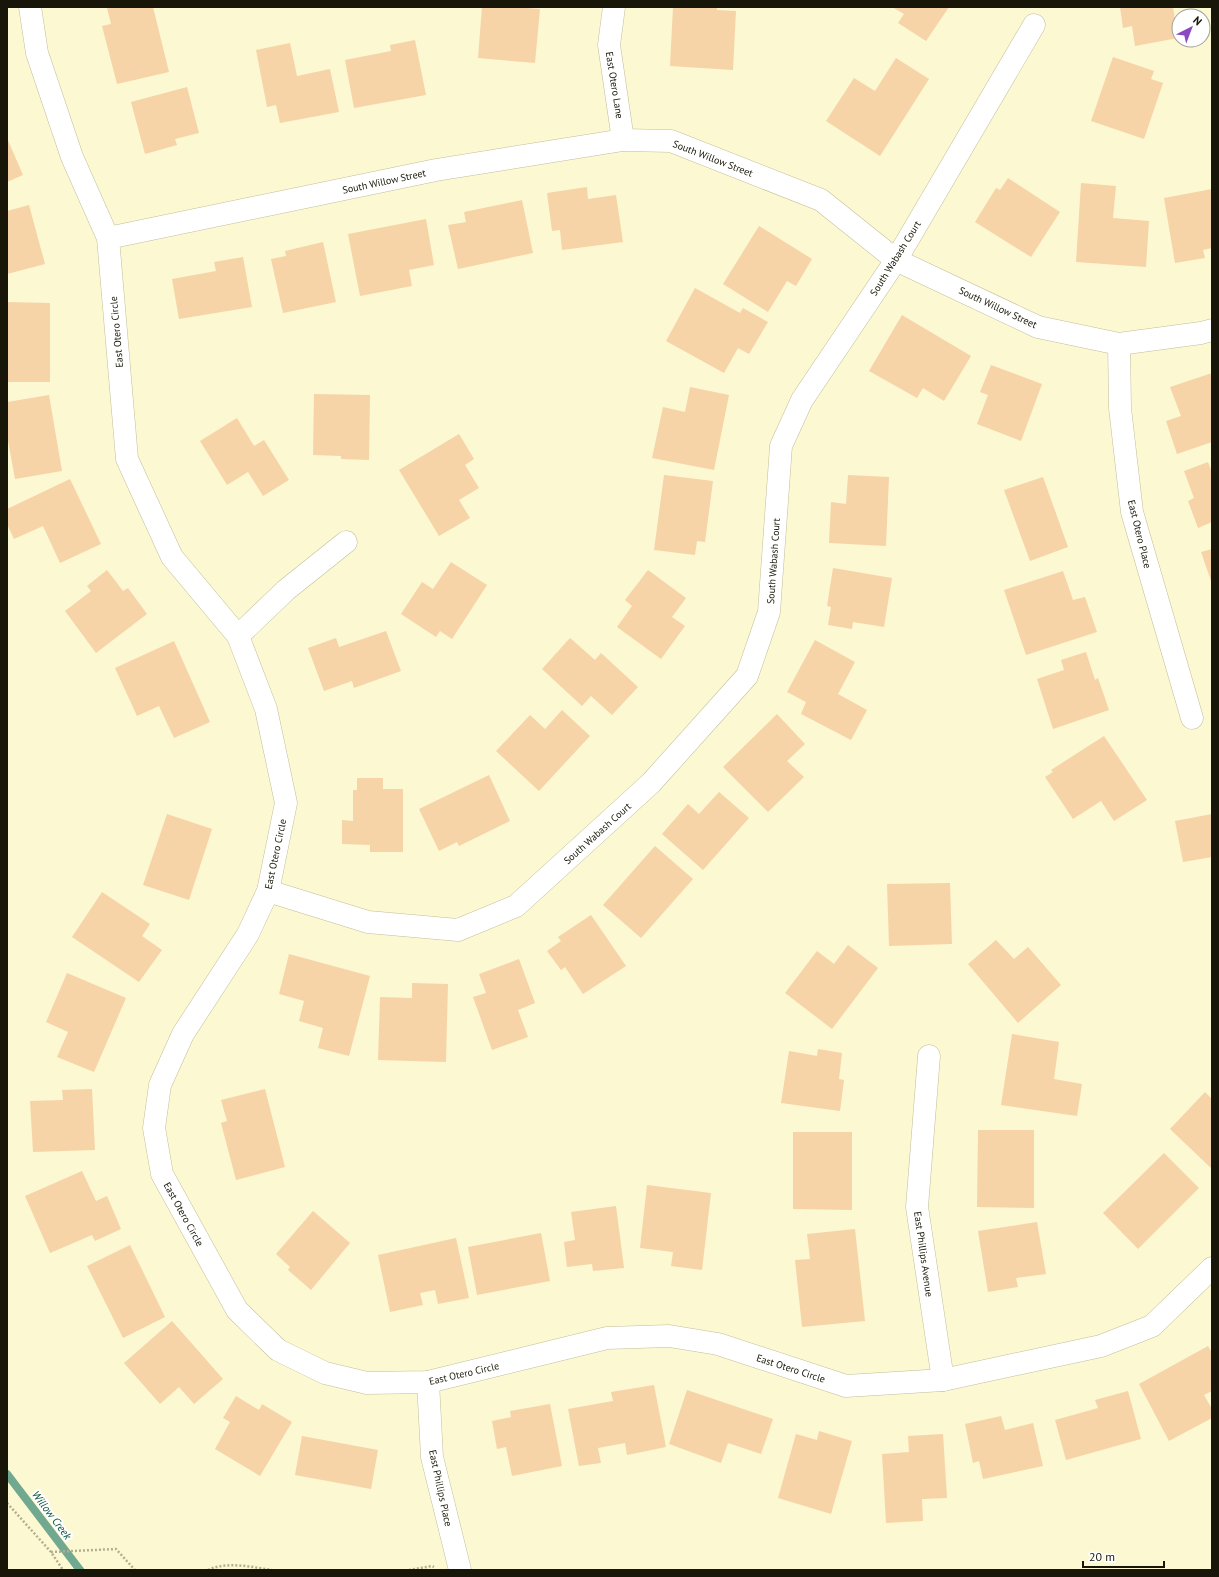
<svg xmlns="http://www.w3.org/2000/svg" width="1219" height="1577" font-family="'PT Sans',sans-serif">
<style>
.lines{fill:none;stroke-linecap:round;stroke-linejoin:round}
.stream{stroke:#71a990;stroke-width:8}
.building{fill:#f7d3a8}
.minor-casing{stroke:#c2be9a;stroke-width:23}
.path{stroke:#b2af91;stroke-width:2.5;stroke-dasharray:2 2;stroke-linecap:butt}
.minor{stroke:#fff;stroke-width:22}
.labels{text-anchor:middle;stroke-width:4;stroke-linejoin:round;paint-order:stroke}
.street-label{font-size:10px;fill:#171608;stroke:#fff}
.water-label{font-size:11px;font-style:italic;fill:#0e563e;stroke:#fff}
</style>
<rect width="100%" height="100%" fill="#fcf8d2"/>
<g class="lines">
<path class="stream" d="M 7,1474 L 80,1570"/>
</g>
<g class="building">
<path d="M 110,7 L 153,7 L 169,72 L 117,84 L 102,26 L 111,24 L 107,8 Z"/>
<path d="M 482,7 L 513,7 L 540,9 L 535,63 L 478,58 Z"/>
<path d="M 673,7 L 717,7 L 717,10 L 736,11 L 733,70 L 670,66 Z"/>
<path d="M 892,7 L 949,7 L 926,41 L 898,23 L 904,14 Z"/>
<path d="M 1120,7 L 1173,7 L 1178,38 L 1135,46 L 1132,26 L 1123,28 Z"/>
<path d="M 415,40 L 426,95 L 354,108 L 345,60 L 391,51 L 390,45 Z"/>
<path d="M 290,43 L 297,76 L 330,69 L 339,112 L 280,123 L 276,105 L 267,107 L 256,50 Z"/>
<path d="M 1113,57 L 1154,71 L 1151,79 L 1163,83 L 1144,139 L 1091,121 Z"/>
<path d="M 896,58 L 929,79 L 880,156 L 826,121 L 854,78 L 875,91 Z"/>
<path d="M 187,87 L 199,133 L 175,139 L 177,145 L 145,154 L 131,102 Z"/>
<path d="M 7,138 L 23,175 L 7,182 Z"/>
<path d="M 1008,178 L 1060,212 L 1031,257 L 975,222 L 996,188 L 1000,190 Z"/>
<path d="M 1081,183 L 1116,186 L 1113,218 L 1149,221 L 1146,267 L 1076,262 Z"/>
<path d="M 587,187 L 588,199 L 616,195 L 623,242 L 562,250 L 560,230 L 552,231 L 547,193 Z"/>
<path d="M 1212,189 L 1212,248 L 1203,250 L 1205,258 L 1175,263 L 1164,198 Z"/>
<path d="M 522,200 L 533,253 L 458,269 L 448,225 L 466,222 L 464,212 Z"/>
<path d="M 29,205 L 45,264 L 7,274 L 7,211 Z"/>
<path d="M 426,219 L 434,265 L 409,270 L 412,286 L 360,296 L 348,234 Z"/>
<path d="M 759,226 L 812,259 L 796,286 L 787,281 L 768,312 L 723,284 Z"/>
<path d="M 323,242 L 336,302 L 283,313 L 271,259 L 286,256 L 285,251 Z"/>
<path d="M 243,257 L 252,307 L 179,319 L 172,279 L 216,271 L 214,262 Z"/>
<path d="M 695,288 L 740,313 L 743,308 L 768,322 L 749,354 L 738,348 L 724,373 L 666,341 Z"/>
<path d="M 7,302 L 50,303 L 50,382 L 7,382 Z"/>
<path d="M 902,315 L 971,356 L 944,401 L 923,388 L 917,398 L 869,371 Z"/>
<path d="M 991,365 L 1042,384 L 1021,441 L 977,424 L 988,395 L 980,392 Z"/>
<path d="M 1212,373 L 1212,442 L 1177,454 L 1166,421 L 1181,416 L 1170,387 Z"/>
<path d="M 690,387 L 729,395 L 714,470 L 652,458 L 663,407 L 685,412 Z"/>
<path d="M 314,394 L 370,395 L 369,460 L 341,459 L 341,456 L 313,455 Z"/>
<path d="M 49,395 L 62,471 L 15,479 L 7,435 L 7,402 Z"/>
<path d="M 237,418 L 254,446 L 264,440 L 289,480 L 263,496 L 248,472 L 227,485 L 200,441 Z"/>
<path d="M 459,434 L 474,459 L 465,465 L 479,488 L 459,500 L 470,518 L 439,536 L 399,470 Z"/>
<path d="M 1208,462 L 1212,472 L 1212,522 L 1198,528 L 1188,501 L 1194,498 L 1184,471 Z"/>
<path d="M 664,475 L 713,481 L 705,542 L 697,541 L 695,555 L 654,550 Z"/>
<path d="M 848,475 L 889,477 L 886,546 L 829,543 L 831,502 L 846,504 Z"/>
<path d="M 1043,477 L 1068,547 L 1030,561 L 1004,490 Z"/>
<path d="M 70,479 L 101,544 L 60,563 L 43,526 L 14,539 L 7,524 L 7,509 Z"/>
<path d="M 1212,549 L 1212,584 L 1201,552 Z"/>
<path d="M 451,562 L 487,585 L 452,639 L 440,631 L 436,637 L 401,614 L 422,582 L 433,589 Z"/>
<path d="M 833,568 L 892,578 L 884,627 L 853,622 L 852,629 L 828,625 L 831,607 L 827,606 Z"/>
<path d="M 107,570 L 123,591 L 128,588 L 147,614 L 96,653 L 65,611 L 91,591 L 87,586 Z"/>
<path d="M 648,570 L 686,598 L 672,617 L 685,626 L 661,659 L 617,627 L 632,606 L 625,600 Z"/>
<path d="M 1063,571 L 1073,600 L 1085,597 L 1097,632 L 1026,655 L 1004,590 Z"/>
<path d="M 386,631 L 401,671 L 354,688 L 352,681 L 324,691 L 308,648 L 336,638 L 339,647 Z"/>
<path d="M 570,638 L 595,660 L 601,653 L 638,687 L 612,715 L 591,696 L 582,706 L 542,669 Z"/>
<path d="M 815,640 L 855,662 L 838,694 L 867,710 L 851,740 L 801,714 L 806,702 L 787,692 Z"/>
<path d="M 174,641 L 210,722 L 174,738 L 159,706 L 137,716 L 115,668 Z"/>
<path d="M 1086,652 L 1095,680 L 1098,678 L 1109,710 L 1053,729 L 1037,679 L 1064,670 L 1061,660 Z"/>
<path d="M 562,710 L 590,736 L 539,791 L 496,751 L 530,715 L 545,729 Z"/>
<path d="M 777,714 L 805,744 L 787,761 L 804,777 L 768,812 L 723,767 Z"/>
<path d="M 1104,736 L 1147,800 L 1114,821 L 1101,801 L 1073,819 L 1045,777 L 1053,772 L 1051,770 Z"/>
<path d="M 489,775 L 510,821 L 459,846 L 457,842 L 439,851 L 419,809 Z"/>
<path d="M 357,778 L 383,778 L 383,789 L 403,789 L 403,852 L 370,852 L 370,845 L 342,844 L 342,820 L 353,821 L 353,790 L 357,790 Z"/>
<path d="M 719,792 L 749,818 L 703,870 L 662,834 L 688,804 L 699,814 Z"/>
<path d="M 167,814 L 212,829 L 189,900 L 143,885 Z"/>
<path d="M 1212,814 L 1212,857 L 1183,862 L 1175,821 Z"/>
<path d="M 655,846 L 693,879 L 641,938 L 603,905 Z"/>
<path d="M 950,883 L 952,944 L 889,946 L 887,884 Z"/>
<path d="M 102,892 L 150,924 L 142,936 L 162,950 L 139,982 L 72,937 Z"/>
<path d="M 591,915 L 626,966 L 583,994 L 565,967 L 561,970 L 547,951 L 561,941 L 558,937 Z"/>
<path d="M 996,940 L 1014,959 L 1028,947 L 1061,985 L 1018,1023 L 968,964 Z"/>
<path d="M 848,945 L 878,968 L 832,1029 L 785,993 L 817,951 L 834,964 Z"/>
<path d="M 289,954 L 370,976 L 349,1056 L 318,1048 L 323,1028 L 299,1021 L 304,1001 L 279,994 Z"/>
<path d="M 519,959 L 535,1003 L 518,1010 L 528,1037 L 492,1050 L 473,997 L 486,993 L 479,974 Z"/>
<path d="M 67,973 L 126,998 L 94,1072 L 57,1057 L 68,1032 L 46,1022 Z"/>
<path d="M 412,983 L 448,984 L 446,1062 L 378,1060 L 380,997 L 412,998 Z"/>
<path d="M 1012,1034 L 1059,1042 L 1054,1079 L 1082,1084 L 1077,1116 L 1001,1105 Z"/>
<path d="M 818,1049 L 842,1053 L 839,1079 L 844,1080 L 840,1111 L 781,1103 L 789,1051 L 817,1056 Z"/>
<path d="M 92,1089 L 95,1150 L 33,1152 L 30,1101 L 63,1100 L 62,1090 Z"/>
<path d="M 265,1089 L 285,1167 L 236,1180 L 221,1123 L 227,1121 L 221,1100 Z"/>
<path d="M 1205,1092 L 1212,1099 L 1212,1169 L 1170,1129 Z"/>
<path d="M 978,1130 L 1034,1130 L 1034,1208 L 977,1207 Z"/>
<path d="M 793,1132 L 852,1132 L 852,1210 L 793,1209 Z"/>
<path d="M 1164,1153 L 1199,1188 L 1138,1249 L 1103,1213 Z"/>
<path d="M 82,1171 L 96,1201 L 107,1196 L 121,1229 L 95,1241 L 92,1235 L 50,1253 L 25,1196 Z"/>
<path d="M 647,1185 L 711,1193 L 702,1270 L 671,1266 L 673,1252 L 640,1248 Z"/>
<path d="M 616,1206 L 624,1268 L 593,1271 L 592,1264 L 567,1267 L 564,1242 L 575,1240 L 571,1212 Z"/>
<path d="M 313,1211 L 350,1243 L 311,1290 L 288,1270 L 290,1267 L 276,1254 Z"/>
<path d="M 1037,1222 L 1046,1274 L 1016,1278 L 1018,1287 L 988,1292 L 978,1231 Z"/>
<path d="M 855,1229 L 865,1321 L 802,1327 L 795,1260 L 810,1259 L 807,1234 Z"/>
<path d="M 541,1233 L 550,1281 L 477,1295 L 468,1247 Z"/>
<path d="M 456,1238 L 469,1298 L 438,1304 L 435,1290 L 420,1293 L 423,1305 L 390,1312 L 378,1255 Z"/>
<path d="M 130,1245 L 165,1317 L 123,1338 L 87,1266 Z"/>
<path d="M 172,1321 L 223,1379 L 194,1404 L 179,1387 L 160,1404 L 124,1363 Z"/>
<path d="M 1208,1346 L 1212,1353 L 1212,1391 L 1204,1395 L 1212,1409 L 1212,1418 L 1169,1441 L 1139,1384 Z"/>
<path d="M 654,1385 L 666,1447 L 627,1455 L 625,1443 L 598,1448 L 601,1463 L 579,1466 L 568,1409 L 613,1401 L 611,1392 Z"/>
<path d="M 687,1390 L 773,1419 L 761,1454 L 728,1443 L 721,1463 L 669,1444 Z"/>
<path d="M 1128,1391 L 1141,1439 L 1066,1460 L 1055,1420 L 1098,1408 L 1095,1400 Z"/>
<path d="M 236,1396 L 259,1410 L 262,1404 L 292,1422 L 260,1476 L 215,1449 L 230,1422 L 223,1418 Z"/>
<path d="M 550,1404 L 562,1466 L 512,1476 L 506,1447 L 497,1449 L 492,1421 L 511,1417 L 510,1411 Z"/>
<path d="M 1001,1416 L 1005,1430 L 1033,1423 L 1043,1466 L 983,1479 L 979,1461 L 973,1463 L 965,1424 Z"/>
<path d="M 819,1431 L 852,1441 L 831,1514 L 778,1498 L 796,1434 L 817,1440 Z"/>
<path d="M 943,1434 L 947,1498 L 922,1499 L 923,1521 L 886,1523 L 882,1454 L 909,1452 L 908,1436 Z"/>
<path d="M 302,1436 L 378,1450 L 371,1489 L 295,1475 Z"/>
</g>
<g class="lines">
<g class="minor-casing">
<g id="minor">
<path d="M 30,7 L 37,53 L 72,157 L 108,238 L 127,459 L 172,557 L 238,636 L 266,709 L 286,803 L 268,891 L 248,934 L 183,1034 L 160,1085 L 154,1128 L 162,1174 L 237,1310 L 278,1350 L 325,1373 L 367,1383 L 428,1382 L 607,1338 L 669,1336 L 718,1344 L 846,1386 L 943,1380 L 1101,1346 L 1152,1326 L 1212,1268"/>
<path d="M 614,7 L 609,45 L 623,140"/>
<path d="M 108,238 L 436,170 L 623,140 L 671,141 L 821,200 L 896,260 L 1038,327 L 1119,344 L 1201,333 L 1212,330"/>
<path d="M 1119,344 L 1120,408 L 1132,512 L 1192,718"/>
<path d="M 238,636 L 286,590 L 346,542"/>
<path d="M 268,891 L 368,922 L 458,930 L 516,906 L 651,783 L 747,676 L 769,612 L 781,446 L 802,400 L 896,260 L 1034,25"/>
<path d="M 929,1056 L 917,1207 L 943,1380"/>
<path d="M 428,1382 L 432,1457 L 460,1570"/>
</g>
</g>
<g class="path">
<path d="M 7,1503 L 51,1552 L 63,1570"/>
<path d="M 51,1552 L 116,1549 L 135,1570"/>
<path d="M 208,1570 C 227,1561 251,1567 272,1570"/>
<path d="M 409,1570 L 432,1566 L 434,1567"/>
</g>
<use href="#minor" class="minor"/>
</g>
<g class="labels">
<g class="street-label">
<text transform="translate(615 85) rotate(81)" y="4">East Otero Lane</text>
<text transform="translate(713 158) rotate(21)" y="4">South Willow Street</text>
<text transform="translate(384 181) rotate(-12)" y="4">South Willow Street</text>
<text transform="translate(895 258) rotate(-58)" y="4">South Wabash Court</text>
<text transform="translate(998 307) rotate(25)" y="4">South Willow Street</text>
<text transform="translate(116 332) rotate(-95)" y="4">East Otero Circle</text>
<text transform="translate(1140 534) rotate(76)" y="4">East Otero Place</text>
<text transform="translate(773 561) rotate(-86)" y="4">South Wabash Court</text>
<text transform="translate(597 833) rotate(-42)" y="4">South Wabash Court</text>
<text transform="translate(275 854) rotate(-78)" y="4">East Otero Circle</text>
<text transform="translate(184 1214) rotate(61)" y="4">East Otero Circle</text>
<text transform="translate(924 1254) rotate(82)" y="4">East Phillips Avenue</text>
<text transform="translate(791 1368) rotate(18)" y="4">East Otero Circle</text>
<text transform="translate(464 1373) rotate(-13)" y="4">East Otero Circle</text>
<text transform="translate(441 1488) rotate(78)" y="4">East Phillips Place</text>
</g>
<g class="water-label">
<text transform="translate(52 1515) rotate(53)" y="4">Willow Creek</text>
</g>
</g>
<rect width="1219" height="1577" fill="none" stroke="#171608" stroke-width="16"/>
<g transform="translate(1191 28) rotate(42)"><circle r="19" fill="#ffffff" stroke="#a2a29c"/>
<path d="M0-3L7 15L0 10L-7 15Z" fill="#8a4bc0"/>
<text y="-6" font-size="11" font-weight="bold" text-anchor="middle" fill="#171608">N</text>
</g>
<path d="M1083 1561v6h81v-6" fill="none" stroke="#171608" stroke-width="2"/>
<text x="1089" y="1561" font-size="12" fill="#171608" stroke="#ffffff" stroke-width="3" paint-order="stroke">20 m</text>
</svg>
